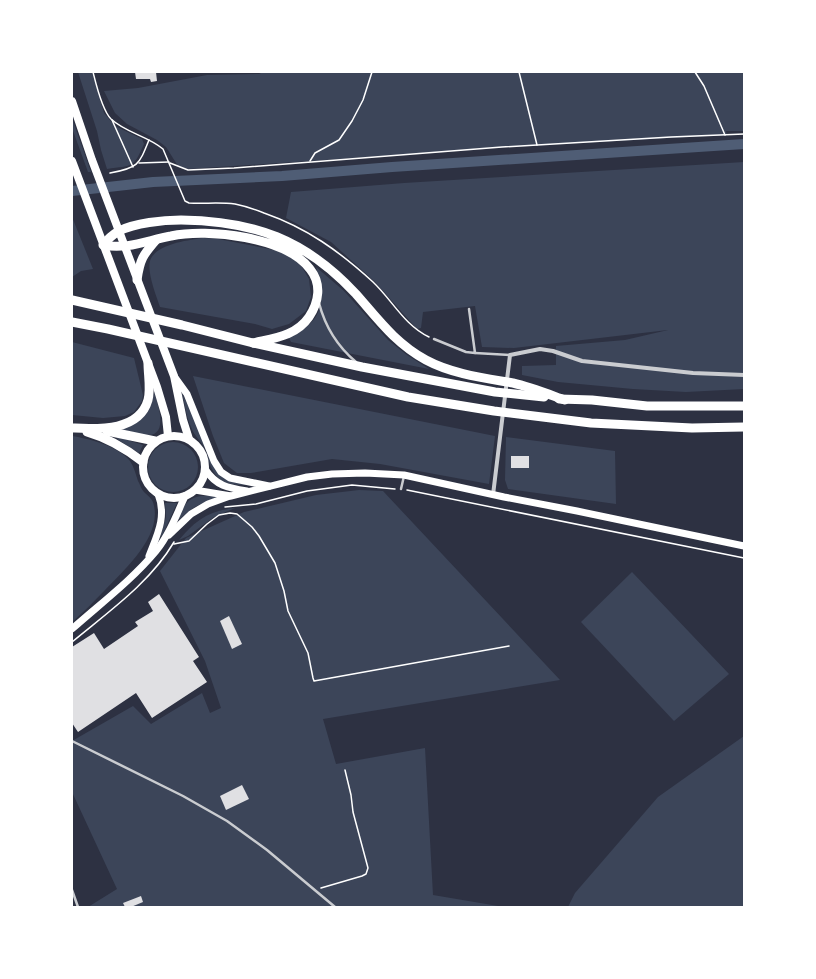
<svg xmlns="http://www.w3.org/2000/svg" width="816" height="979" font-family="'Source Sans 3',sans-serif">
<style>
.green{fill:#3c4559}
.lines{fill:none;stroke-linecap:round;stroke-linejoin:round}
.canal{stroke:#4f5d75;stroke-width:10}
.building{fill:#e0e0e3}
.path{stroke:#fff;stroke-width:1.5}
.service{stroke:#caccd0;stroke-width:2.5}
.minor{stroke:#caccd0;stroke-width:4}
.secondary{stroke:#fff;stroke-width:7}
.primary{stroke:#fff;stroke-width:8}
.trunk{stroke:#fff;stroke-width:9}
</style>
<rect width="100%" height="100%" fill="#2d3142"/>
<g class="green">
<path d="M 78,72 L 92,72 L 104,113 L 115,126 L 142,139 L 144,144 C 133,169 133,165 107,169 L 101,150 L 97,131 Z"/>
<path d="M 263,72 L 744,72 L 744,131 L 726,131 L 727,135 L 502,147 L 340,159 L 188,169 L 178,166 L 166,147 L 157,140 L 127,124 L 115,113 L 104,91 L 138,88 L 207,75 L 259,74 Z"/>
<path d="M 72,121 L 73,121 L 91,172 L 88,172 L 72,128 Z"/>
<path d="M 744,162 L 744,389 L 686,392 L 633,389 L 558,382 L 522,375 L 522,366 L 556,365 L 556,346 L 625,340 L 668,330 L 514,348 L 482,347 L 475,306 L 423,312 L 421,328 L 417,329 L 375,282 L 331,242 L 286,218 L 291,192 L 404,183 Z"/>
<path d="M 72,217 L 93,269 L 81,271 L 72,277 Z"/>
<path d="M 203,238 L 218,239 L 275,250 L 290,256 L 302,267 L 309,279 L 311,297 L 306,311 L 289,324 L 272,329 L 255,324 L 160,307 C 156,295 147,273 150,261 C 155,244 189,240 203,238 Z"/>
<path d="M 316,267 L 344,291 L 388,340 L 407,355 L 429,369 L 291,342 L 289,338 C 325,319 326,302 316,267 Z"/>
<path d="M 72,342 L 134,358 L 143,395 L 142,401 L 134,412 L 125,416 L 103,418 L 72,415 Z"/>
<path d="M 193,376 L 495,436 L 489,484 L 380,464 L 332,459 L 251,473 L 237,473 L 224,463 L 213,436 Z"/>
<path d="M 181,391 L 193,416 L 217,471 C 226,483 234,483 248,483 L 248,485 C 230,485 218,484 210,465 C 208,460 208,455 206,450 C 202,442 194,436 191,427 C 186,416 185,403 181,391 Z"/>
<path d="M 154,392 C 158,404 169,435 148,435 C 139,435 129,431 120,429 C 142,422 151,415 154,392 Z"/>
<path d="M 72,436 C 90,439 118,446 130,461 C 134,467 136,475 138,481 C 140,484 141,489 144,492 C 149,497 153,499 154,506 C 161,537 124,570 105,590 C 94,601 84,612 72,622 Z"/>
<path d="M 118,437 L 143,445 L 139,453 L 117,439 Z"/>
<path d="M 506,437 L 615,451 L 616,504 L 508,489 L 505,480 Z"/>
<circle cx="173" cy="467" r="25"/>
<path d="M 359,490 L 383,491 L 560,680 L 323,719 L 336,764 L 425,748 L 433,895 L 504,907 L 88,907 L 117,889 L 72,792 L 72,741 L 133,706 L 151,724 L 202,693 L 210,713 L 221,708 L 205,661 L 160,571 L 186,538 L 244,512 L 316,495 Z"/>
<path d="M 201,496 L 217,496 L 217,498 C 201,503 192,507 180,519 L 178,518 C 184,506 187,498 201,496 Z"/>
<path d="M 165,503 L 177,503 L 162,536 L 161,535 L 166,517 Z"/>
<path d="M 235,508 L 214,517 L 188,536 L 179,540 C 196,520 208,511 235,508 Z"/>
<path d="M 632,572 L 729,674 L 674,721 L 581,622 Z"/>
<path d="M 744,736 L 744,907 L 568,907 L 575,893 L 658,797 Z"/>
</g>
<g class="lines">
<path class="canal" d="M 72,191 L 153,182 L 282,176 L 392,167 L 744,144"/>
</g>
<g class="building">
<path d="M 135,72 L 156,72 L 157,81 L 151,82 L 150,79 L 136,79 Z"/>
<rect x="511" y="456" width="18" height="12"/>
<path d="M 159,594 L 199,657 L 193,661 L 207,682 L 152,718 L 136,693 L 78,732 L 72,723 L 72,647 L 94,633 L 104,649 L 138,626 L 135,622 L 153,611 L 148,602 Z"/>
<path d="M 229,616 L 242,644 L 232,649 L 220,621 Z"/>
<path d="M 242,785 L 249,799 L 226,810 L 220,796 Z"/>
<path d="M 141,896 L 143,902 L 131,907 L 125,907 L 123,903 Z"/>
</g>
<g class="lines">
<g class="path">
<path d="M 93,72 C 96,84 102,110 111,119 C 126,133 148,136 163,149 L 185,201 L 189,203 C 204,204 219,202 235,204 C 245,206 254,209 264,213 C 307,228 339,251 373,282 C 392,300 405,326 429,337"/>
<path d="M 519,72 L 537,145"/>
<path d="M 695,72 L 704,86 L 725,135"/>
<path d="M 112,120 L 133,167"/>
<path d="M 310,161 L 315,153 L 339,140 L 352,121 L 363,100 L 372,72"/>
<path d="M 139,163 L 169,162"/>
<path d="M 170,163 L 188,170 L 234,168 L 502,147 L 671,137 L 744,134"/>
<path d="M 110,173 C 138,168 139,165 149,140"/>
<path d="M 407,490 L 744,558"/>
<path d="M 225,507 L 256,504 L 307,491 L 352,485 L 395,489"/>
<path d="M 174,544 L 189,541 L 207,524 L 219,515 L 230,513 L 237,514 L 252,527 L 259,536 L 275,563 L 284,591 L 288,611 L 308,653 L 313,678 L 314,681 L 509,646"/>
<path d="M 72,642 C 108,612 150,583 174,542"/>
<path d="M 321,888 L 362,876 L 366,874 L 368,868 L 353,812 L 351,795 L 345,770"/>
</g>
<g class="service">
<path d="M 319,303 C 325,326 337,346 356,362"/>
<path d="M 434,339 L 466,352 L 475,353 L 469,309"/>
<path d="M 475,353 L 510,355"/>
<path d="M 401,489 L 404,476"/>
<path d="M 72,741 L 183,796 L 227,821 L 267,850 L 335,907"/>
<path d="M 72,890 L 78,907"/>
</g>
<path class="minor" d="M 493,495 L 510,355 L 540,349 L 553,351 L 582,361 L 693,373 L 744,375"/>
<g class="secondary">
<path d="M 174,376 L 187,394 L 214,461 L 221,472 L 230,478 L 269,486"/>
<path d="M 205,469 C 216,486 228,488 247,491"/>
<path d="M 195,490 L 231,496 L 307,477 L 332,474 L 365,473 L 404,475 L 504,497 L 577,511 L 744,546"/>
<path d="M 169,535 L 191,514 L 208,504 L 230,496"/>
<path d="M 149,556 C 157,535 167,517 158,494"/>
<path d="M 72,629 C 100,604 132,580 156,551 C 169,535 177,514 185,496"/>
</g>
<g class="primary">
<path d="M 72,101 L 92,160 L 174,376 L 183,420 L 189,439"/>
<path d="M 72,161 L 157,387 L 166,417 L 168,436"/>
<circle cx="174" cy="467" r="31"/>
</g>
<g class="trunk">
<path d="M 137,280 C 140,259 143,255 156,240"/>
<path d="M 72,300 L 182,325 L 253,343 L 362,367 L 495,392 L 544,397"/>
<path d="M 72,322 L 108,329 L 408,397 L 494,411 L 591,423 L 692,428 L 744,427"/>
<path d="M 253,343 C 274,338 296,336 309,317 C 319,302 322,284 310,269 C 286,237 208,228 171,236 C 148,240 127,250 103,245 C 107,240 112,235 119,231 C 135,223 163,220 181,220 C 254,221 305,239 356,294 C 378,319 395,343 426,360 C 452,374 484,378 513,383 C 530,387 548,394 565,400"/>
<path d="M 559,399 L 592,400 L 647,406 L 744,406"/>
<path d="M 72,428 C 97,429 139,432 148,400 C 151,389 148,375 148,363"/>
<path d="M 107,431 L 155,441"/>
<path d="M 87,432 C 108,438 125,448 143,462"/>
</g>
</g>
<rect width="816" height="979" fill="none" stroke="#ffffff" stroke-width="146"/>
</svg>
